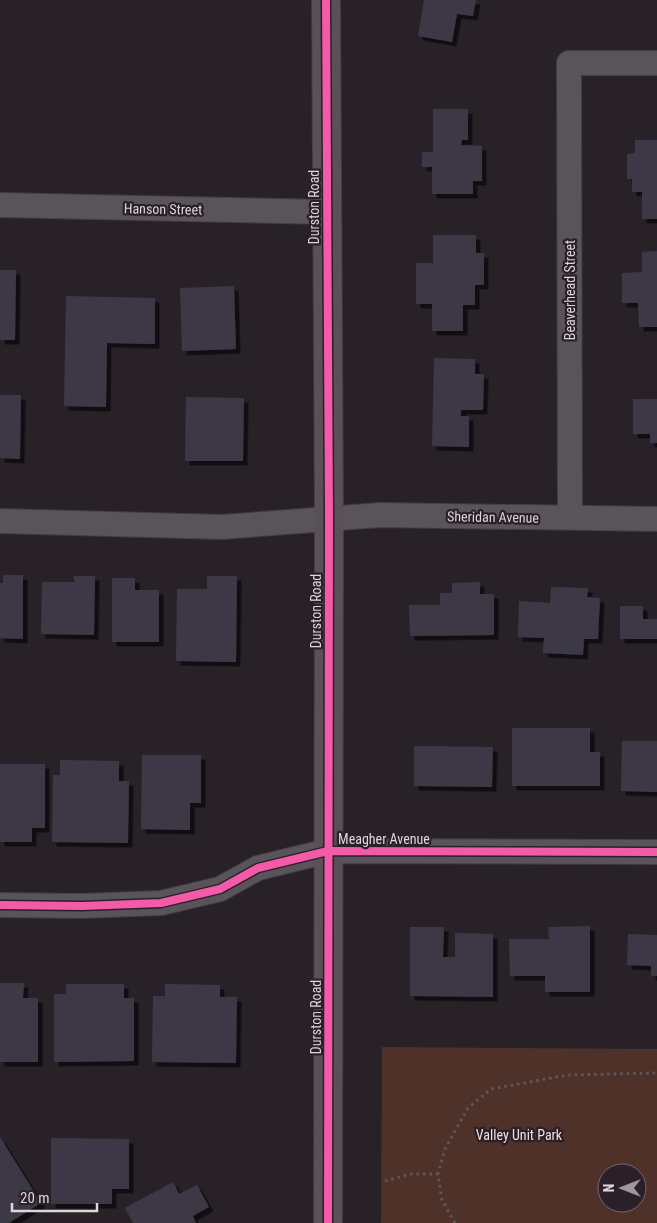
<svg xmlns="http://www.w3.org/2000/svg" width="657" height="1223" font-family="'Roboto Condensed',sans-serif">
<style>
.green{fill:#4e3128;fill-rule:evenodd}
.building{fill:#3e3945;filter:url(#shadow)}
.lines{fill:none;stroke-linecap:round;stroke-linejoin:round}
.minor-casing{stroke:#423c42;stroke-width:26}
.secondary-casing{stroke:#423c42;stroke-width:30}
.path{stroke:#5c585c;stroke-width:3;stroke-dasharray:2.5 4;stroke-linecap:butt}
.minor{stroke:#595459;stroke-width:24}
.secondary{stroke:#5a5157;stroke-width:28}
.cycleway-casing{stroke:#2b1f2a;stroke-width:11}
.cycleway{stroke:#f35aa7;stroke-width:8}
.labels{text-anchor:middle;stroke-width:4.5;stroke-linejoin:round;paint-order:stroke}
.street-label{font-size:14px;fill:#ded6dd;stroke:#2b1f2a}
.park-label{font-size:14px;fill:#f2dfd9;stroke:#2b1f2a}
</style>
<defs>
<filter id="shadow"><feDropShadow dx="4.5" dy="4.5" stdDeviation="0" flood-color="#0009"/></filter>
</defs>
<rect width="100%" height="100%" fill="#282228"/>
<path class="green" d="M 382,1047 L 657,1049 L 657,1223 L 381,1223 ZM 607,1173 L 637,1173 L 637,1203 L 607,1203 Z"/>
<g class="building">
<path d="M 424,0 L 476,0 L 473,16 L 457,14 L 452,42 L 418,36 Z"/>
<path d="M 433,109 L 468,109 L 468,140 L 462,140 L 461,145 L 482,146 L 482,181 L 473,181 L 473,194 L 432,194 L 432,167 L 422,167 L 422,152 L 433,152 Z"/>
<path d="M 635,140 L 657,140 L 657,219 L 642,219 L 642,192 L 632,192 L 632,179 L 627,179 L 627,154 L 635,153 Z"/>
<path d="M 433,235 L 476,235 L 476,253 L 484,253 L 484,285 L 475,285 L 475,305 L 463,305 L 463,331 L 432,331 L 432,304 L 416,304 L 416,263 L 433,263 Z"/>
<path d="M 657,251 L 657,327 L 639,327 L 638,303 L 622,303 L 622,273 L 642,272 L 642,252 Z"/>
<path d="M 0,270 L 16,270 L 15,340 L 0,340 Z"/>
<path d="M 234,286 L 236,349 L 182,351 L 180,288 Z"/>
<path d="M 66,296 L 155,298 L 155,344 L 107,343 L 106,407 L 64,406 Z"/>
<path d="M 434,358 L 475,359 L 475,374 L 484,374 L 483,410 L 461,410 L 461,416 L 469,416 L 469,447 L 432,446 Z"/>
<path d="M 0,395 L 21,395 L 20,459 L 0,458 Z"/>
<path d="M 186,397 L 244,398 L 243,461 L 185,461 Z"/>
<path d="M 633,399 L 657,399 L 657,443 L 650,443 L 650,434 L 633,434 Z"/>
<path d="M 3,575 L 23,575 L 23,639 L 0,638 L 0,583 L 3,583 Z"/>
<path d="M 73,576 L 95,576 L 94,635 L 41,634 L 42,582 L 75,582 Z"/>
<path d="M 207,576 L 237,576 L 236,662 L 176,661 L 177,589 L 207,589 Z"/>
<path d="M 112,578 L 135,578 L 135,590 L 159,590 L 159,642 L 112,642 Z"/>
<path d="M 480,582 L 480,594 L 494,594 L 494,635 L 410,636 L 409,605 L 440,605 L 440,593 L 452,593 L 452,583 Z"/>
<path d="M 551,587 L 588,588 L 587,597 L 600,598 L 598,639 L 584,639 L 583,655 L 543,653 L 544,638 L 518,637 L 519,601 L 550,603 Z"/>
<path d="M 620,606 L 643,606 L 643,619 L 657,619 L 657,639 L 620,639 Z"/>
<path d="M 512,728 L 590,728 L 590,752 L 600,752 L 600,786 L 512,786 Z"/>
<path d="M 622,741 L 657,741 L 657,792 L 621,791 Z"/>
<path d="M 414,746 L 493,747 L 492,787 L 414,786 Z"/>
<path d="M 142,755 L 201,755 L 201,803 L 190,803 L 190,830 L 141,829 Z"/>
<path d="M 60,760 L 119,761 L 119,781 L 129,781 L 128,843 L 52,842 L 53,775 L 60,775 Z"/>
<path d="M 0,764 L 45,764 L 45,828 L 32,828 L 32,842 L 0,842 Z"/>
<path d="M 590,926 L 590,992 L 545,992 L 545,976 L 510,976 L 509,939 L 549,939 L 548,927 Z"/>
<path d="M 410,927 L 444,927 L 443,957 L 455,957 L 455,933 L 493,934 L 493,997 L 410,996 Z"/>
<path d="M 628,934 L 657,935 L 657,976 L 651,976 L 651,966 L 627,965 Z"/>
<path d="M 0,983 L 24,983 L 23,998 L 38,998 L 38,1062 L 0,1062 Z"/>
<path d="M 66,984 L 124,984 L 124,998 L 134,998 L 134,1061 L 54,1062 L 54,994 L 66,994 Z"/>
<path d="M 165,984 L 220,985 L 220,997 L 237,997 L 236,1063 L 152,1062 L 153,996 L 165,996 Z"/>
<path d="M 0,1137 L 41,1203 L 9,1223 L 0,1223 Z"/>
<path d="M 51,1138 L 129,1139 L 129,1189 L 112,1189 L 112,1204 L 51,1204 Z"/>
<path d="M 173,1182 L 179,1194 L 197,1185 L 209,1207 L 193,1216 L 196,1223 L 133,1223 L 125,1208 Z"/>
</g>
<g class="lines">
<g class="minor-casing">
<g id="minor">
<path d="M 0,205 L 326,212"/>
<path d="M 570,517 L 569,63 L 657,63"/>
<path d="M 0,521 L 222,527 L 380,515 L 657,519"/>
<path d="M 0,905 L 82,906 L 161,903 L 220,889 L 258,868 L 328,851 L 657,852"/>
</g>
</g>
<g class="secondary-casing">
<path id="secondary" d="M 326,0 L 329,518 L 328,1223"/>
</g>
<g class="path">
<path d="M 385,1181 L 410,1174 L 438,1174"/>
<path d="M 455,1223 L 442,1200 L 438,1174 L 445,1149 L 468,1108 L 491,1089 L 568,1075 L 657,1073"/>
</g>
<use href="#minor" class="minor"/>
<use href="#secondary" class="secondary"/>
<g class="cycleway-casing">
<g id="cycleway">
<path d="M 326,0 L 329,518 L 328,1223"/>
<path d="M 0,905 L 82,906 L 161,903 L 220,889 L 258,868 L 328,851 L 657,852"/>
</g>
</g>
<use href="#cycleway" class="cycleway"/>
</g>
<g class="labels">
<g class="street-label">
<text transform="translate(314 207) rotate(-90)" y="5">Durston Road</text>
<text transform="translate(163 209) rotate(1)" y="5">Hanson Street</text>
<text transform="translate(570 290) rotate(-90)" y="5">Beaverhead Street</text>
<text transform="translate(493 517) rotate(1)" y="5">Sheridan Avenue</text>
<text transform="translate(316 611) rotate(-90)" y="5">Durston Road</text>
<text x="384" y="844">Meagher Avenue</text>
<text transform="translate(316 1017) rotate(-90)" y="5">Durston Road</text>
</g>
<g class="park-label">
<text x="519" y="1140">Valley Unit Park</text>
</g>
</g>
<g transform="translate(622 1188) rotate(270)"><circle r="24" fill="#2b1f2a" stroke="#736872"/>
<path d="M0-4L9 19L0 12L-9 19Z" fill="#9e979e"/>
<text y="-8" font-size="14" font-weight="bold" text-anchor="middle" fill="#ded6dd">N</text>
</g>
<path d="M12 1203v8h85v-8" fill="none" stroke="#ded6dd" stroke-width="2.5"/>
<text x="20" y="1203" font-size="15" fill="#ded6dd" stroke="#2b1f2a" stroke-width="4" paint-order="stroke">20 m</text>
</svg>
